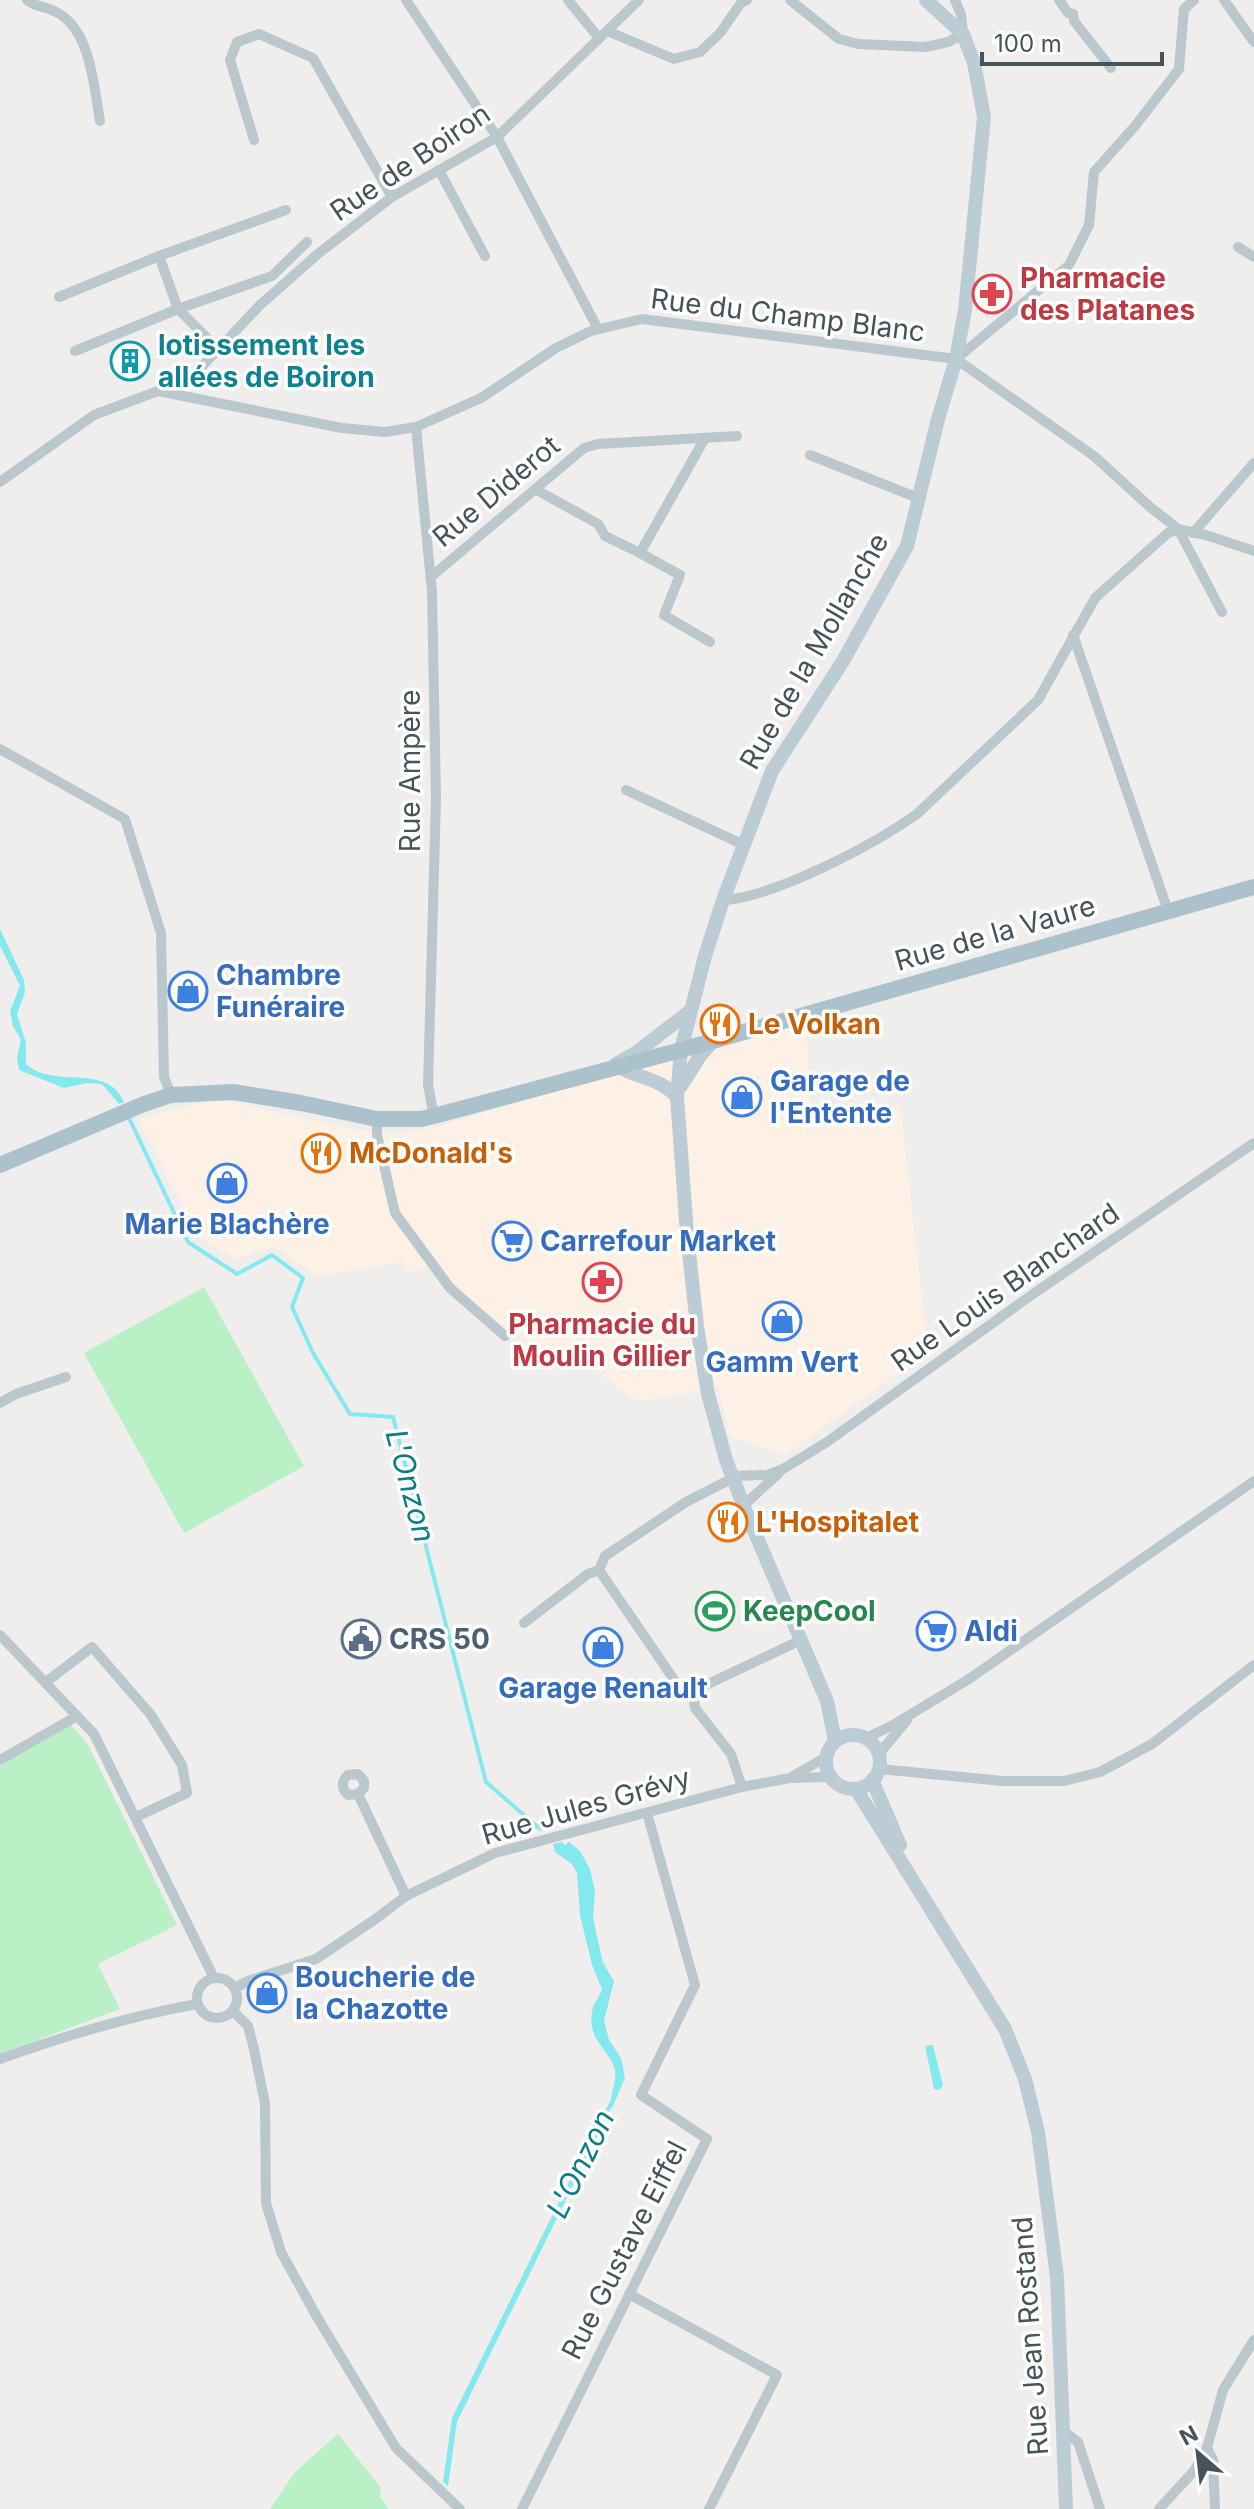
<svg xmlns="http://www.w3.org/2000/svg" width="1254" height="2509" font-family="Inter,sans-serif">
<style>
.commercial{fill:#fcf1e4}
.green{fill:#b9f0c5}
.water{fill:#84e9ee}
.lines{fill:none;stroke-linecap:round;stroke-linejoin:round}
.stream{stroke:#84e9ee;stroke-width:4}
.minor{stroke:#bac7cd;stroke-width:10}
.secondary{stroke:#bcccd5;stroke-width:14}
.primary{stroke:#abc2cd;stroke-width:16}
.labels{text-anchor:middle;stroke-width:7;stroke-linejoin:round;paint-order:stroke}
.street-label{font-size:28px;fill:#45545b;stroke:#fff}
.health-label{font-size:28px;font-weight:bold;fill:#be3a42;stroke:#fff;text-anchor:start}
.culture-label{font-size:28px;font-weight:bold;fill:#0d838f;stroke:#fff;text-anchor:start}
.shop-label{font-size:28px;font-weight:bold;fill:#366cbe;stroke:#fff;text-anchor:start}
.food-label{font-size:28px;font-weight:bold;fill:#c56008;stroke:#fff;text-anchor:start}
.leisure-label{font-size:28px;font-weight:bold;fill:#27864d;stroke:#fff;text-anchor:start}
.service-label{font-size:28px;font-weight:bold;fill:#4e5e75;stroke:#fff;text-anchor:start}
.water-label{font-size:30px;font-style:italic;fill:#0a7e84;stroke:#fff}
</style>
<rect width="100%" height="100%" fill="#f0eded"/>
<path class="commercial" d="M 806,1025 L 811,1115 L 900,1105 L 928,1351 L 785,1455 L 731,1437 L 718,1389 L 637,1401 L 589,1365 L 546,1353 L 507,1328 L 467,1298 L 434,1262 L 410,1274 L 403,1262 L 318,1276 L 275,1247 L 236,1259 L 201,1239 L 138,1119 L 218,1099 L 357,1130 L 390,1134 L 429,1129 L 662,1060 Z"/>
<g class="green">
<path d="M 204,1287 L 304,1466 L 184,1533 L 84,1353 Z"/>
<path d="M 70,1724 L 87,1743 L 177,1925 L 98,1964 L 120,2009 L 0,2054 L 0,1766 Z"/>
<path d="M 338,2434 L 381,2488 L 380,2497 L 389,2509 L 270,2509 L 295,2472 Z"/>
</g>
<g class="water">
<path d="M 0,929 L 24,980 L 25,992 L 17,1014 L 26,1043 L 26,1064 C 55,1090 107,1062 124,1102 L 119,1104 L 102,1084 L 87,1083 L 64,1088 L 19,1070 L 17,1058 L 21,1040 L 13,1026 L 10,1011 L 20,986 L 0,946 Z"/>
<path d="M 562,1842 L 565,1845 L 569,1842 L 580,1851 L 590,1869 L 595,1891 L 593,1917 L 596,1932 L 603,1963 L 614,1981 L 604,2021 L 609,2040 L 621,2058 L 625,2078 L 612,2108 C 608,2096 617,2084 615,2070 C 611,2051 587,2041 592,2012 C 593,2003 600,1997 602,1989 L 592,1965 L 580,1915 L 577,1873 L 572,1864 L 555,1852 L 553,1844 Z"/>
<path d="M 933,2045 L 943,2086 L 939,2090 L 934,2089 L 925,2046 Z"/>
<path d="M 603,2113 L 605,2120 L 457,2422 L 448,2486 L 443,2482 L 452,2418 Z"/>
</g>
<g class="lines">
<g class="stream">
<path d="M 128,1116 L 188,1242 L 237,1274 L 272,1255 L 303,1278 L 292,1307 L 313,1353 L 350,1414 L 393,1417 L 486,1782 L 540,1829"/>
<path d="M 603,2119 L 612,2102"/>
</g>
<g class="minor">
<path d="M 27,0 C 37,8 46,6 56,12 C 91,29 94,88 100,121"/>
<path d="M 406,0 L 497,137 L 598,329"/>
<path d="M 568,0 L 599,38"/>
<path d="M 790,0 L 839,39 L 858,44 L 926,47 L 948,42 L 963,34 L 961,14 L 955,0"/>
<path d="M 1059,0 L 1068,13 L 1073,14 L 1074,21 L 1111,68"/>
<path d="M 1224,0 L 1254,42"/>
<path d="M 607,31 L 674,59 L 700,52 L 720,33 L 741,3 L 747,0"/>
<path d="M 254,140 L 230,60 L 237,42 L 259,34 L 313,58 L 392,197"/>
<path d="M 439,170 L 485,256"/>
<path d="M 1238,247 L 1254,257"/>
<path d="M 159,256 L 178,309 L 218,349"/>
<path d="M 59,297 L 159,256 L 286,210"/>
<path d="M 75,351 L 178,309 L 272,276 L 307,242"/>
<path d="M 956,359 L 1069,265 L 1089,225 L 1094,172 L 1135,126 L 1179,69 L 1184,9 L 1194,0"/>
<path d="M 171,393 L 191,378 L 260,305 L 319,253 L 392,197 L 497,137 L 639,0"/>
<path d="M 416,427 L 432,592 L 436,798 L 428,1085 L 434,1116"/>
<path d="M 810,455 L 918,498"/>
<path d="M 0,482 L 94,415 L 158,391 L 342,428 L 385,432 L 416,427 L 481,398 L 556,348 L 591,331 L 642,319 L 956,359 L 1094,456 L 1150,507 L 1178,529 L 1206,535 L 1254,551"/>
<path d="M 535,489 L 598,524 L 605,536 L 640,553 L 705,438"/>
<path d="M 1178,529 L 1222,612"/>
<path d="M 1193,533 L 1254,463"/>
<path d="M 640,553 L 680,575 L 664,615 L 710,642"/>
<path d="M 432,576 L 584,448 L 598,444 L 737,436"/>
<path d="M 1073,635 L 1168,911"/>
<path d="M 0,749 L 125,819 L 161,933 L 164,1077 L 171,1095"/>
<path d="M 626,790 L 744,845"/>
<path d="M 723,900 C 775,897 873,845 917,814 L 1038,700 L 1095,598 L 1168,533 L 1178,529"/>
<path d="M 377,1119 L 377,1135 L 395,1213 L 450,1288 L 505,1336"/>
<path d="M 0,1403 L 16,1394 L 66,1377"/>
<path d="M 732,1476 L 767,1475 L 783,1469 L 827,1442 L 1033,1294 L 1254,1143"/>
<path d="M 743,1506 L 779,1473"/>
<path d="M 599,1570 L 677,1684 L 693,1694 L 695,1708 L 731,1754 L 742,1787"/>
<path d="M 524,1623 L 588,1574 L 599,1570 L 605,1556 L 686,1502 L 733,1478"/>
<path d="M 0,1635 L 94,1734 L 214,1978"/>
<path d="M 46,1682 L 92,1647 L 151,1715 L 182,1765 L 187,1793 L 136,1817"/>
<path d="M 693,1694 L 706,1685 L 801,1640"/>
<path d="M 866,1738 L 893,1725 L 969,1679 L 1254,1481"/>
<path d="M 879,1754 L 907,1720"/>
<path d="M 0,1760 L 77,1716"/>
<path d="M 879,1769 L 1003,1781 L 1064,1781 L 1100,1772 L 1152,1744 L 1254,1665"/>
<path d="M 793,1776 L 826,1757"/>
<path d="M 358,1794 L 348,1795 C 341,1788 341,1781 348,1775 L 358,1774 L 364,1781 L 364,1788 L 358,1794 L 406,1896"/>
<circle cx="217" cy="1998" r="20"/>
<path d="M 235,1988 L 248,1981 L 316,1959 L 374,1920 L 406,1896 L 495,1853 L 742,1787 L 790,1778 L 831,1777"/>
<path d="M 233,2011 L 248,2026 L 253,2045 L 265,2103 L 266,2203 L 281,2252 L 317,2317 L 396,2448 L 460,2509"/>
<path d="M 0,2059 C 64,2036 130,2016 197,2004"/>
<path d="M 629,2294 L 777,2375 L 709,2509"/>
<path d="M 1062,2430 L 1078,2442 L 1100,2509"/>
<path d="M 1207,2448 L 1213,2460 L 1215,2509"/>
<path d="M 522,2509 L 707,2139 L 641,2095 L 695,1985 L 647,1813"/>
<path d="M 1159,2509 L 1194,2471 L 1207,2448 L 1223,2390 L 1254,2340"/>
</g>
<g class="secondary">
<path d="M 616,1064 L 637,1052 L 690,1011"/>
<path d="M 619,1067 C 639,1078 661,1079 677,1097"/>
<path d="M 681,1086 L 700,1056 L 713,1041"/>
<circle cx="853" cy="1762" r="27"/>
<path d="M 835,1741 L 827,1701 L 746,1512 L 726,1460 L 708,1394 L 697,1326 L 687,1234 L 677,1097 L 681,1050 L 705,956 L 723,900 L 772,771 L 843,661 L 907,546 L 938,419 L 956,359 L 965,310 L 984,117 L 974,63 L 963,34 L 926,0"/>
<path d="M 872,1780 L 900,1845"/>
<path d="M 856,1789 L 1005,2029 L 1025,2079 L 1038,2132 L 1057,2277 L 1066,2509"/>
</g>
<path class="primary" d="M 0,1165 L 144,1104 L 171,1095 L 233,1092 L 301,1103 L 377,1119 L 421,1119 L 434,1116 L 681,1050 L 1254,887"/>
</g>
<defs>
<g id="pharmacy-ring" transform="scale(2)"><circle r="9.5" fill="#fff" stroke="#e0444e" stroke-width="1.5"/><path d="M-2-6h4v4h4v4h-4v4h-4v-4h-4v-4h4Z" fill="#e0444e"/></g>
<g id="building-ring" transform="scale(2)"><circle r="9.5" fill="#fff" stroke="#0f9aa8" stroke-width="1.5"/><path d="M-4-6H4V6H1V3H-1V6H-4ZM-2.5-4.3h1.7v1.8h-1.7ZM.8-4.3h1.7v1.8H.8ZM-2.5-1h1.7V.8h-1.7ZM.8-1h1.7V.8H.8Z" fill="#0f9aa8"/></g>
<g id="shop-ring" transform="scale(2)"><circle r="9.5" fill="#fff" stroke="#3f7fe0" stroke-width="1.5"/><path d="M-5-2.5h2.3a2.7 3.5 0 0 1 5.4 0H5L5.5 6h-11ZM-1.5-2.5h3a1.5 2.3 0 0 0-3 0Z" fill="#3f7fe0"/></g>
<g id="restaurant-ring" transform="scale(2)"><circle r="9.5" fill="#fff" stroke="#e8710a" stroke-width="1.5"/><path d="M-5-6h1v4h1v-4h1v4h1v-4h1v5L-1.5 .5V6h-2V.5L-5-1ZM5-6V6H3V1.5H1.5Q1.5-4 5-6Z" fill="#e8710a"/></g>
<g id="supermarket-ring" transform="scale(2)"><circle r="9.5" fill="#fff" stroke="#3f7fe0" stroke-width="1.5"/><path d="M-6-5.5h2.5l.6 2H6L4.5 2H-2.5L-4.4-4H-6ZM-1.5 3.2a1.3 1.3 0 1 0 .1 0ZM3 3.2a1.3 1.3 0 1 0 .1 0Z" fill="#3f7fe0"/></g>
<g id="stadium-ring" transform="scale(2)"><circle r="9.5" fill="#fff" stroke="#2e9e5b" stroke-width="1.5"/><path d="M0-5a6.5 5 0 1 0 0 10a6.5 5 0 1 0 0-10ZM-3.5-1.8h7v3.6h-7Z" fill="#2e9e5b"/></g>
<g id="civic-ring" transform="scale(2)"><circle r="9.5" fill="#fff" stroke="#5c6f8a" stroke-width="1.5"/><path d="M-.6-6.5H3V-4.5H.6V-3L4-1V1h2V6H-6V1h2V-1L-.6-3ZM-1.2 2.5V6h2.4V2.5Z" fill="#5c6f8a"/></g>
</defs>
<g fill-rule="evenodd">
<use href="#pharmacy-ring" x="992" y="294"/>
<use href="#building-ring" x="130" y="361"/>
<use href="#shop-ring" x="188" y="991"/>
<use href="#restaurant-ring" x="720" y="1024"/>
<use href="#shop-ring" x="742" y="1097"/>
<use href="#restaurant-ring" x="321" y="1153"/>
<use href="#shop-ring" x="227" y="1183"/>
<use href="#supermarket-ring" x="512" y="1241"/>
<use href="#pharmacy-ring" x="602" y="1282"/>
<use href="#shop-ring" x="782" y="1321"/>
<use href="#restaurant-ring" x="728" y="1522"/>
<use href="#stadium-ring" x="715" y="1611"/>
<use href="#supermarket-ring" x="936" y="1631"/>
<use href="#civic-ring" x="361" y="1639"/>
<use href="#shop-ring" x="603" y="1647"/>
<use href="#shop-ring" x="267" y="1993"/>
</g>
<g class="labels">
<g class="street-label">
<text transform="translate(410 162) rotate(-34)" y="10">Rue de Boiron</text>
<text transform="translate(788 315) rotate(7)" y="10">Rue du Champ Blanc</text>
<text transform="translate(496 491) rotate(-40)" y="10">Rue Diderot</text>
<text transform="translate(814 651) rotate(-60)" y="10">Rue de la Mollanche</text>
<text transform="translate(410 771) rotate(-90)" y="10">Rue Ampère</text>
<text transform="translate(995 933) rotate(-16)" y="10">Rue de la Vaure</text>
<text transform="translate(1005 1287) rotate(-35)" y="10">Rue Louis Blanchard</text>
<text transform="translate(586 1806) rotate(-16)" y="10">Rue Jules Grévy</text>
<text transform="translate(624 2250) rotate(-63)" y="10">Rue Gustave Eiffel</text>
<text transform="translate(1030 2336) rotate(-94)" y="10">Rue Jean Rostand</text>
</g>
<g class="health-label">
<text x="1020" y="288">Pharmacie<tspan x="1020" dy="32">des Platanes</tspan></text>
<text x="602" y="1334" text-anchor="middle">Pharmacie du<tspan x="602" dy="32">Moulin Gillier</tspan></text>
</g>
<g class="culture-label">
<text x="158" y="355">lotissement les<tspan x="158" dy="32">allées de Boiron</tspan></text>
</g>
<g class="shop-label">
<text x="216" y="985">Chambre<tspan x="216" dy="32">Funéraire</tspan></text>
<text x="770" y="1091">Garage de<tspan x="770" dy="32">l'Entente</tspan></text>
<text x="227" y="1234" text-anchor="middle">Marie Blachère</text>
<text x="540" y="1251">Carrefour Market</text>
<text x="782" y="1372" text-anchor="middle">Gamm Vert</text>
<text x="964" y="1641">Aldi</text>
<text x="603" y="1698" text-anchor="middle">Garage Renault</text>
<text x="295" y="1987">Boucherie de<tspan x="295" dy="32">la Chazotte</tspan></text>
</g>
<g class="food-label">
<text x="748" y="1034">Le Volkan</text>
<text x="349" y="1163">McDonald's</text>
<text x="756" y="1532">L'Hospitalet</text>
</g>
<g class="leisure-label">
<text x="743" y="1621">KeepCool</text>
</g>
<g class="service-label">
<text x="389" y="1649">CRS 50</text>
</g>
<g class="water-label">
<text transform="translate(410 1486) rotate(75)" y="10">L'Onzon</text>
<text transform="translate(581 2164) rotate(-64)" y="10">L'Onzon</text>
</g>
</g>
<g transform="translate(1198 2453) rotate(332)" stroke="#ffffff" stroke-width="6" paint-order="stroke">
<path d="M0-6L14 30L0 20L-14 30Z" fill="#45545b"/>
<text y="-12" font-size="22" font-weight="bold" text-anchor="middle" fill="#45545b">N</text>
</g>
<path d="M982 52v12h180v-12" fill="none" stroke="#45545b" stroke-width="4"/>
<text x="994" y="52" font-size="24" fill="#45545b" stroke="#ffffff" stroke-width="6" paint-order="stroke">100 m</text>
</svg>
